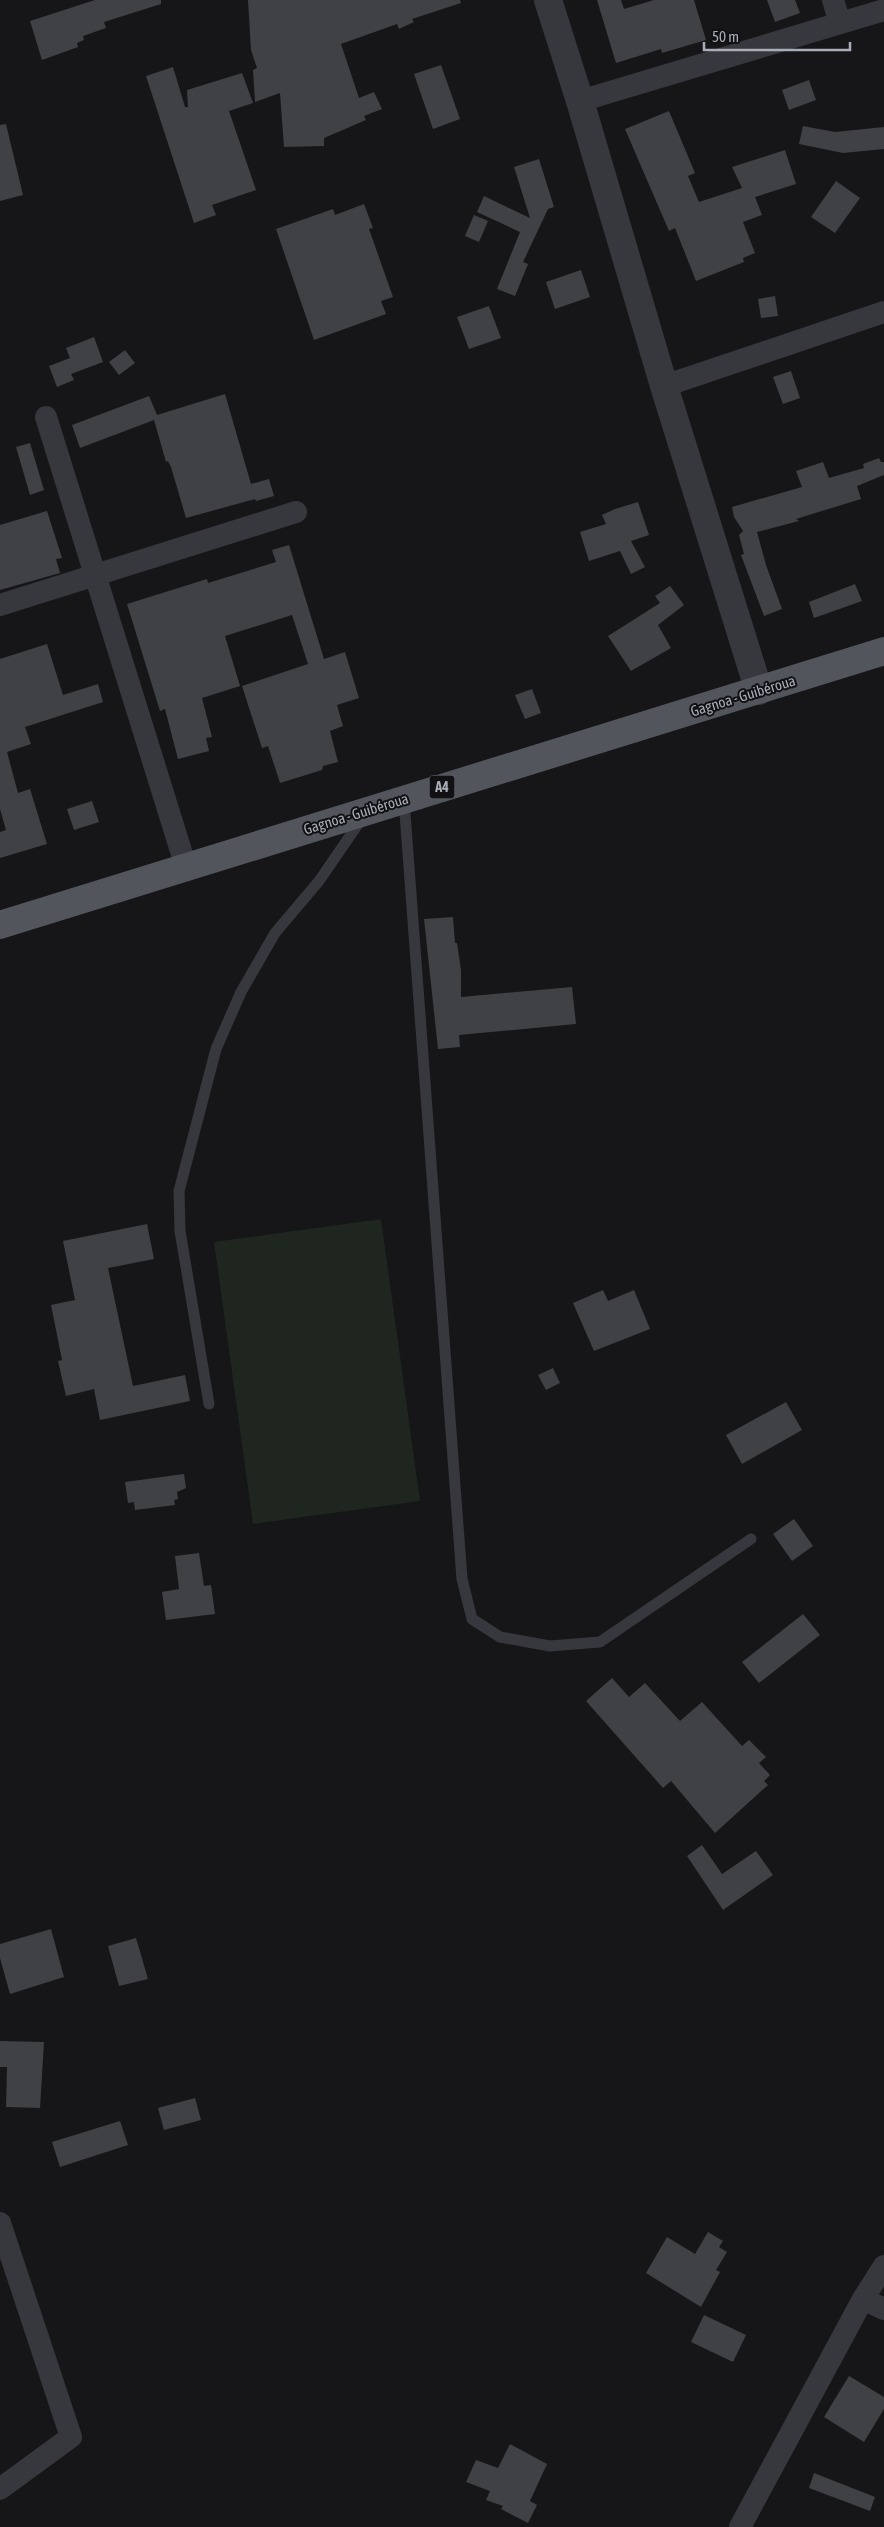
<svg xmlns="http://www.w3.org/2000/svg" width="884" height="2527" font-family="'Asap Condensed',sans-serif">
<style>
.grass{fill:#1e261f}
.building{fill:#404145}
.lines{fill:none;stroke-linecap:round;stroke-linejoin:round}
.service{stroke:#37383d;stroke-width:11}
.minor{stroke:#37383d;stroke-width:22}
.tertiary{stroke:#37383d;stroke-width:28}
.primary{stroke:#53555c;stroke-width:28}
.labels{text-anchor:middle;stroke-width:4;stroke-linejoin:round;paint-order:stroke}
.shield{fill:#111113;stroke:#7b7e86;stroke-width:1}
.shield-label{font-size:14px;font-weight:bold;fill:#a8adb8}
.street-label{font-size:15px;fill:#a8adb8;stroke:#111113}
</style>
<rect width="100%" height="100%" fill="#161618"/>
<path class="grass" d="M 381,1219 L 420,1501 L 253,1524 L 214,1242 Z"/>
<g class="building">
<path d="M 95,0 L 161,0 L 161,4 L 104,22 L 106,28 L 83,36 L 84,40 L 77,43 L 78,47 L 42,60 L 30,21 Z"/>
<path d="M 248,0 L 460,0 L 461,3 L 412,19 L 414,22 L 399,29 L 397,24 L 341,44 L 359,98 L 374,92 L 382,109 L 364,116 L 366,120 L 324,138 L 324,146 L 284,147 L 280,93 L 255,102 L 253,70 L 257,68 L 251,50 Z"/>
<path d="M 597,0 L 621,0 L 624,9 L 654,0 L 694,0 L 706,40 L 662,53 L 661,49 L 616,63 Z"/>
<path d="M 767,0 L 795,0 L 800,13 L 775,22 Z"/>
<path d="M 441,65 L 460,119 L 433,129 L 414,74 Z"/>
<path d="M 173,67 L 185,107 L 188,107 L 187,90 L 242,73 L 253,103 L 229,111 L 256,190 L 212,205 L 216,215 L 194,223 L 146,76 Z"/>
<path d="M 809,80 L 816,100 L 789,110 L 782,90 Z"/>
<path d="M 669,111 L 695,173 L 688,176 L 699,202 L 742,188 L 732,167 L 785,150 L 796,184 L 755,197 L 762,215 L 743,222 L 755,253 L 743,258 L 744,262 L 696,281 L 675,228 L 669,231 L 625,129 Z"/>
<path d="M 6,124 L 23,195 L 0,201 L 0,125 Z"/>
<path d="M 803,126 L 835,132 L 884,127 L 884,149 L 843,153 L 799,144 Z"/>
<path d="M 539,159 L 554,207 L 548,209 L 523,262 L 528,264 L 515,296 L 497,289 L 520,232 L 477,212 L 484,196 L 530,218 L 514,167 Z"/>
<path d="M 836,181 L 860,198 L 835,233 L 811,217 Z"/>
<path d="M 364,204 L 373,228 L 369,229 L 393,297 L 381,301 L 386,314 L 314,340 L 276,229 L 333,209 L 335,215 Z"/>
<path d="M 474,215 L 488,221 L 479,242 L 465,236 Z"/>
<path d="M 581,270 L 590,297 L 555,309 L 546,282 Z"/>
<path d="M 775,296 L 778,316 L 761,318 L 758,299 Z"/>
<path d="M 489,306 L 501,338 L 469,349 L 457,317 Z"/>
<path d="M 94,337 L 103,362 L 71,374 L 74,380 L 57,387 L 49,366 L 70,358 L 66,348 Z"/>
<path d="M 125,350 L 135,363 L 119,375 L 109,362 Z"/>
<path d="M 791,371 L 800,398 L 783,404 L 773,377 Z"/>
<path d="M 225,394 L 251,484 L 269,479 L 274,496 L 256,501 L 255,499 L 186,518 L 171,467 L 168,461 L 166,462 L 154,420 L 80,448 L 72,425 L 149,396 L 157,415 Z"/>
<path d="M 30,443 L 44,490 L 30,495 L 16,447 Z"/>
<path d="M 879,458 L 881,462 L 884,462 L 884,475 L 857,486 L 861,499 L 796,519 L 799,521 L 757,532 L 766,565 L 782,609 L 764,616 L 741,555 L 744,554 L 739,535 L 743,531 L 734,517 L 732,507 L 802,487 L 796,471 L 823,462 L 829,478 L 864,468 L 863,464 Z"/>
<path d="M 638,502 L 649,535 L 631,541 L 645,567 L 631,574 L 620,551 L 589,561 L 580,532 L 606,524 L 602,515 L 615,509 Z"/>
<path d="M 47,511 L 62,558 L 56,559 L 60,573 L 0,590 L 0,525 Z"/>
<path d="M 289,545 L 324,659 L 345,652 L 359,698 L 337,705 L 343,726 L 330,731 L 338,762 L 323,766 L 322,770 L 280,783 L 268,746 L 262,748 L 242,686 L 308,664 L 292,615 L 225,636 L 240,686 L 202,698 L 212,737 L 206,738 L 209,751 L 178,759 L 165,709 L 160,711 L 127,604 L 207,579 L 208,583 L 276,562 L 272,550 Z"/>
<path d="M 855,584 L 862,601 L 814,618 L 809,602 Z"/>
<path d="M 670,586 L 684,605 L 658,625 L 671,648 L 631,671 L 608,636 L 660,603 L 655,596 Z"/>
<path d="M 47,644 L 63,695 L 98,684 L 103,702 L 25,727 L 31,744 L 7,752 L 18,793 L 30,789 L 47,844 L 0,858 L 0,832 L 6,830 L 0,809 L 0,659 Z"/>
<path d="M 532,689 L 541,713 L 525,719 L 515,695 Z"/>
<path d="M 92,801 L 99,822 L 74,830 L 67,809 Z"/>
<path d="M 453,917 L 455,943 L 457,943 L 461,970 L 461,997 L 572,987 L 576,1024 L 459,1035 L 460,1047 L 438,1049 L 424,919 Z"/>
<path d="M 147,1224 L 154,1259 L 108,1268 L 133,1386 L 185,1375 L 190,1401 L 100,1420 L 94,1389 L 66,1396 L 58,1361 L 62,1360 L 51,1305 L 75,1300 L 63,1241 Z"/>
<path d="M 603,1290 L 608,1301 L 634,1290 L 650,1329 L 594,1351 L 573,1303 Z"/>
<path d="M 553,1368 L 560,1383 L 546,1390 L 538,1375 Z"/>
<path d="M 786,1402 L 802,1430 L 742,1464 L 726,1435 Z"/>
<path d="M 184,1474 L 186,1488 L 177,1492 L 178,1499 L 174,1500 L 175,1505 L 135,1510 L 134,1502 L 128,1503 L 125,1482 Z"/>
<path d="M 794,1519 L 813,1546 L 792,1561 L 773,1534 Z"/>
<path d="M 199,1553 L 204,1586 L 211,1585 L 215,1614 L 166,1620 L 162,1592 L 179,1589 L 175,1556 Z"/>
<path d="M 803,1614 L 820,1635 L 759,1683 L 742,1662 Z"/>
<path d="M 612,1678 L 629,1697 L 645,1683 L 680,1721 L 702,1702 L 742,1746 L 749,1740 L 766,1757 L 759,1763 L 770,1775 L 764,1781 L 768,1785 L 715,1833 L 671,1781 L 663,1788 L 586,1701 Z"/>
<path d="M 702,1845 L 722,1874 L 756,1851 L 773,1875 L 723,1910 L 687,1856 Z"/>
<path d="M 51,1929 L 64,1977 L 10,1994 L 0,1958 L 0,1944 Z"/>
<path d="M 136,1938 L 148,1979 L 119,1986 L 108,1946 Z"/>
<path d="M 0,2041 L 44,2042 L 40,2108 L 6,2107 L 7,2067 L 0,2067 Z"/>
<path d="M 195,2098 L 201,2120 L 164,2130 L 158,2108 Z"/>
<path d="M 120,2121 L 128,2145 L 60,2167 L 52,2142 Z"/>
<path d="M 708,2232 L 723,2241 L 719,2247 L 727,2252 L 716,2270 L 720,2272 L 701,2307 L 646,2273 L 667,2237 L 695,2254 Z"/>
<path d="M 704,2315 L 746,2335 L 733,2362 L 691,2342 Z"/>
<path d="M 849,2376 L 884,2397 L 884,2409 L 864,2442 L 824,2417 Z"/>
<path d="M 510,2444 L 547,2464 L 530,2501 L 537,2505 L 528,2523 L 501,2509 L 503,2506 L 486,2500 L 490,2491 L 466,2482 L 476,2460 L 498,2468 Z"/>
<path d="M 814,2473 L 875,2497 L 870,2511 L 809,2488 Z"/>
</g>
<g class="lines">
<g class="service">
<path d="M 404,800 L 462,1579 L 472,1619 L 500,1637 L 550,1646 L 600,1642 L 751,1539"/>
<path d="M 209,1404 L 180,1231 L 179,1191 L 216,1049 L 241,992 L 275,933 L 319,881 L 363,817"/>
</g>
<g class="minor">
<path d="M 833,0 L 840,23"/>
<path d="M 580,101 L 884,10"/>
<path d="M 664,386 L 884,312"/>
<path d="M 46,417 L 186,867"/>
<path d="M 0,605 L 296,512"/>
<path d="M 0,2223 L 71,2437 L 0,2489"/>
<path d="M 863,2299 L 884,2309"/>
<path d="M 740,2527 L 863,2299 L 884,2266"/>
</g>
<path class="tertiary" d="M 548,0 L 580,101 L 664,386 L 759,691"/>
<path class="primary" d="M 0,925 L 884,651"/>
</g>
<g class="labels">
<rect class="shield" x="429.5" y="775.5" width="25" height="23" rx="4"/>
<g class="shield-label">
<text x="442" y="792">A4</text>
</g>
<g class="street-label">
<text transform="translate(743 696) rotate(-17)" y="5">Gagnoa - Guibéroua</text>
<text transform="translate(356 814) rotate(-17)" y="5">Gagnoa - Guibéroua</text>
</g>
</g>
<path d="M704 42v8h146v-8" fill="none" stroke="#a8adb8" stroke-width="2.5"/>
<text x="712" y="42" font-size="15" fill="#a8adb8" stroke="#111113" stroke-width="4" paint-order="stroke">50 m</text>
</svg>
